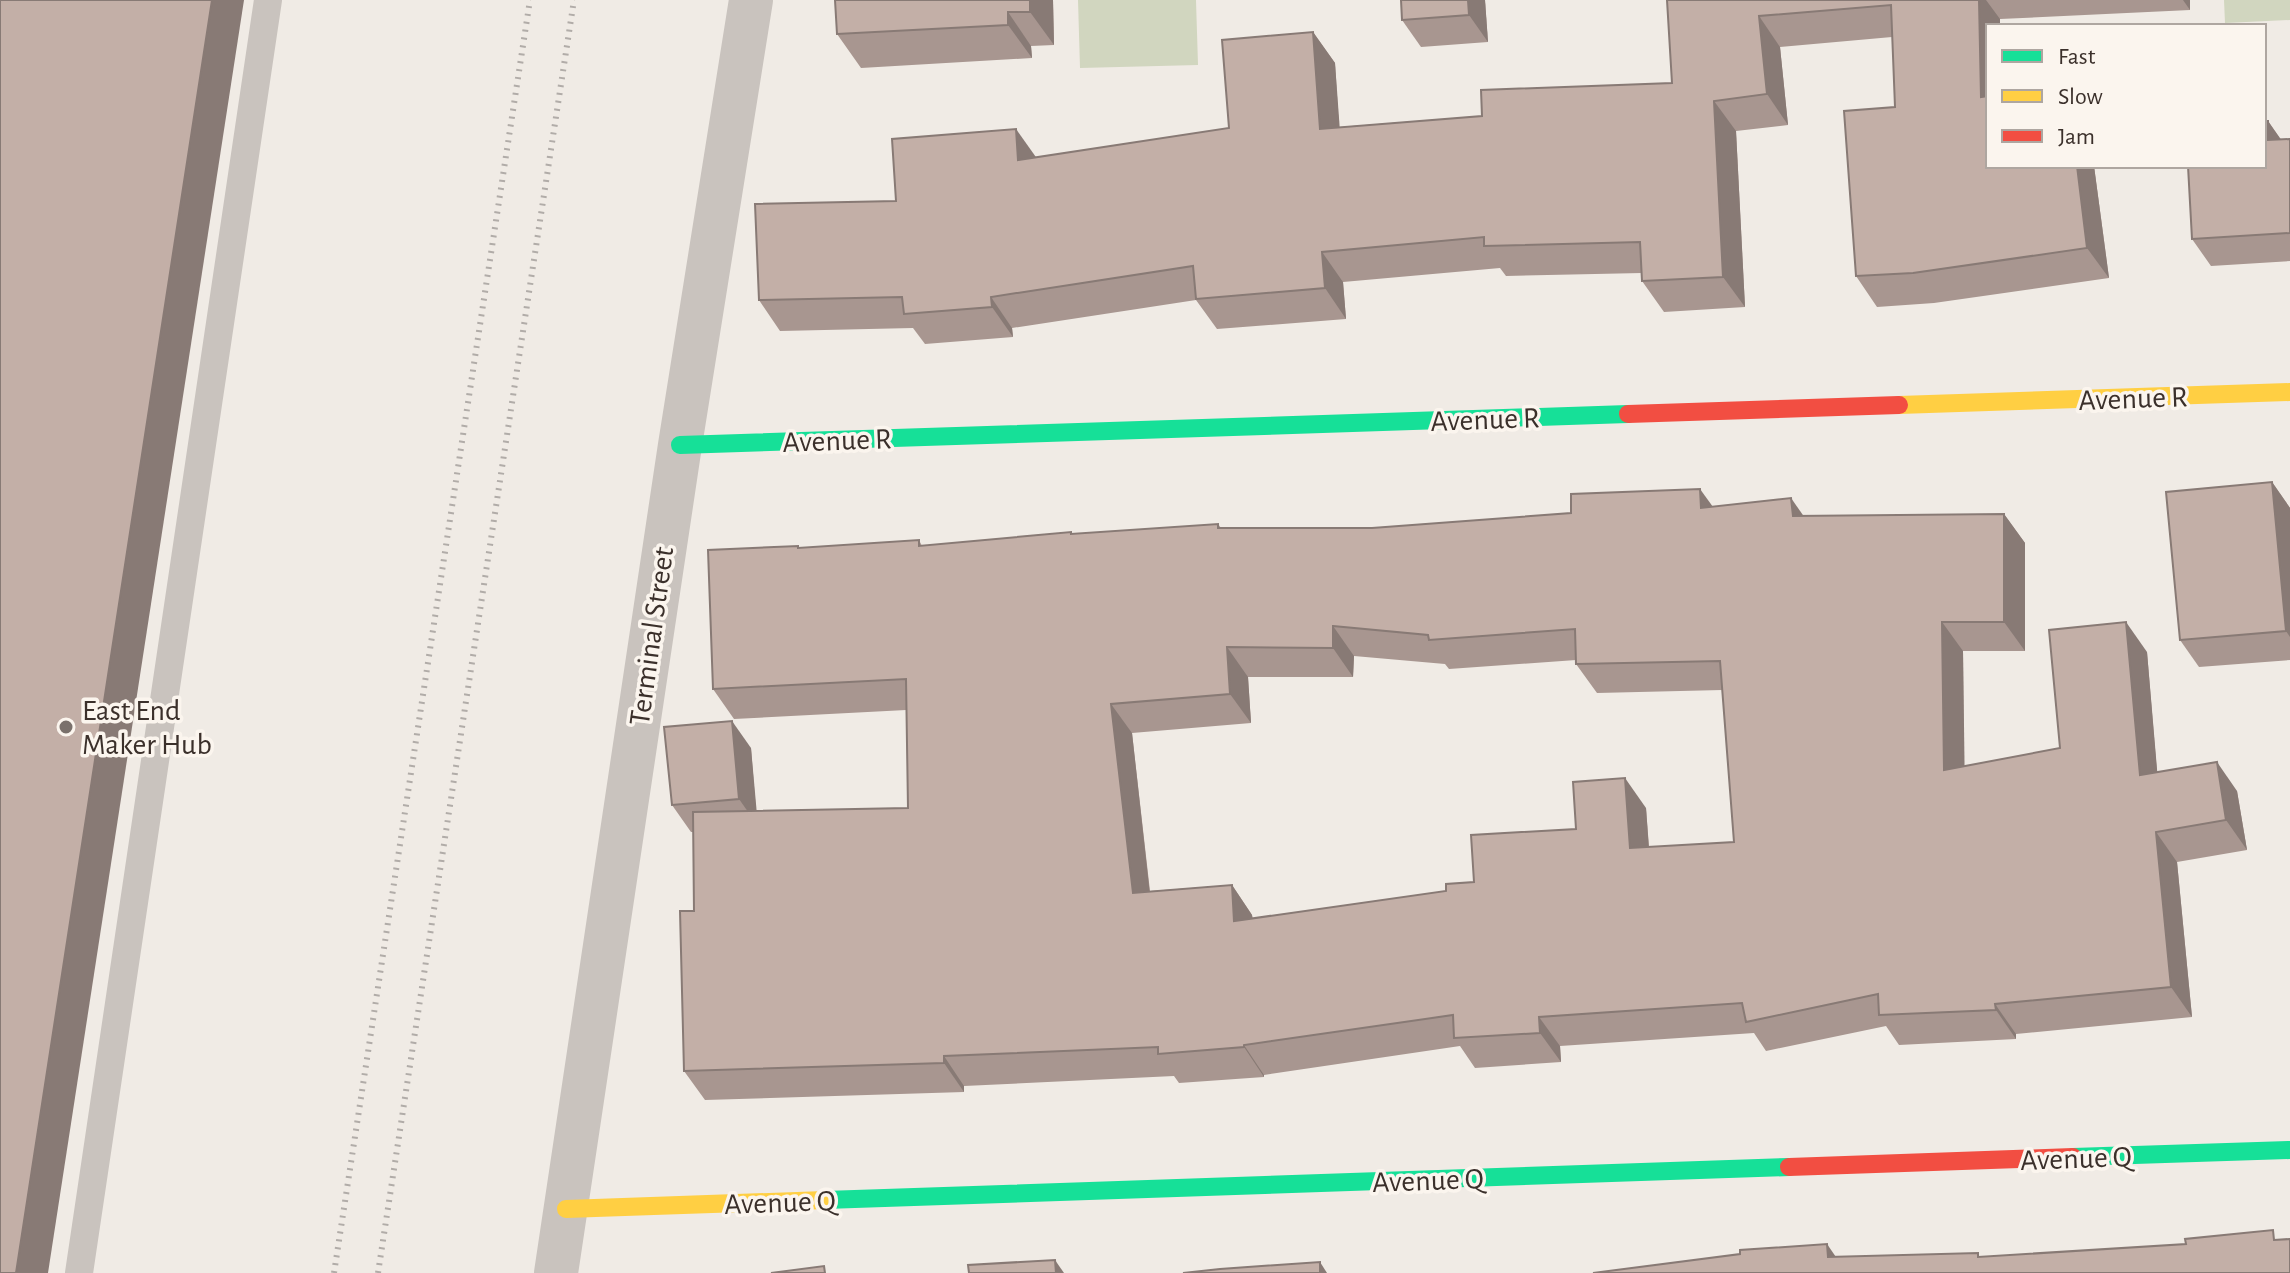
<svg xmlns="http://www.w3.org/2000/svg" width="2290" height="1273" font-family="'Alegreya Sans',sans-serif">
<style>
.green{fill:#d1d6bf}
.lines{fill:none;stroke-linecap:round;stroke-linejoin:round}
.lane{stroke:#c9c3be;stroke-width:28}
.street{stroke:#c9c3be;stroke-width:44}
.fast{stroke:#16e098;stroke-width:18}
.slow{stroke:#ffcf43;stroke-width:18}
.jam{stroke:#f24e42;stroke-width:18}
.rail{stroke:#b1aca8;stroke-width:6;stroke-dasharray:2 6;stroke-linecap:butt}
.wall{fill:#a89690;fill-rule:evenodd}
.shaded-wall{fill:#887a75}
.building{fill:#c3afa7;stroke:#887a75;stroke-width:2;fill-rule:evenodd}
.poi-dot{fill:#7a716c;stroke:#fbf5ee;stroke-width:3}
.labels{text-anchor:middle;stroke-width:7;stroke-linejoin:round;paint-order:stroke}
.street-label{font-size:30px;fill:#3b302b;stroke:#fbf5ee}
.poi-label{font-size:30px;fill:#3b302b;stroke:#fbf5ee;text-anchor:start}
</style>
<rect width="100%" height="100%" fill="#f0ebe5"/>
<g class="green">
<path d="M 1078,0 L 1196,0 L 1198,65 L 1080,68 Z"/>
<path d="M 2224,0 L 2290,0 L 2290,20 L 2225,23 Z"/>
</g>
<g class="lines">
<path class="lane" d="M 79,1273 L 268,0"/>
<path class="street" d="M 556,1273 L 680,445 L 751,0"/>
<g class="fast">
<path d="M 680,445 L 1628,414"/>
<path d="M 2073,1157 L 2290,1150"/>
<path d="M 825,1200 L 1789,1167"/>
</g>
<g class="slow">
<path d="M 1899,405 L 2290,392"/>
<path d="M 566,1209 L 825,1200"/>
</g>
<g class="jam">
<path d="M 1628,414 L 1899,405"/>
<path d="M 1789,1167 L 2073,1157"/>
</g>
<g class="rail">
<path d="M 334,1273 L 530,0"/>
<path d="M 378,1273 L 574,0"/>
</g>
</g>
<g class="wall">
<path d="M 835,0 L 1053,0 L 1054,45 L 1031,46 L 1032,58 L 861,68 L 837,34 Z"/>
<path d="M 1485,0 L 1488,42 L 1421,47 L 1402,20 Z"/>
<path d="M 1667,0 L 2190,0 L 2190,10 L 2000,19 L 2000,26 L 1988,26 L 1988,166 L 2094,166 L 2109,278 L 1934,303 L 1877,307 L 1856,276 L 1895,107 L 1892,37 L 1780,47 L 1788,125 L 1736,131 L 1745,307 L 1664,312 L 1642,281 L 1642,273 L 1506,276 L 1500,268 L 1343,282 L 1346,319 L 1217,329 L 1196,300 L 1012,328 L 1013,337 L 925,344 L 913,328 L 780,331 L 759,300 L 896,201 L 1036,158 L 1229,128 L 1313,32 L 1335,63 L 1339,127 L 1482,116 L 1672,83 Z"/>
<path d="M 2268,121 L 2280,139 L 2290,139 L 2290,261 L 2211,266 L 2192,239 Z"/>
<path d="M 2272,482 L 2290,508 L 2290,660 L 2199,667 L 2180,640 Z"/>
<path d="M 1713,507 L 1803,516 L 2004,514 L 2025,543 L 2025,651 L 1963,651 L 1964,766 L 2060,748 L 2147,652 L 2157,772 L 2237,791 L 2247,850 L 2177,862 L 2192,1017 L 2016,1034 L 2016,1039 L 1899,1045 L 1886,1026 L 1766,1051 L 1754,1033 L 1560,1046 L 1561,1062 L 1475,1068 L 1460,1046 L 1264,1075 L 1264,1077 L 1179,1083 L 1174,1076 L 964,1086 L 964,1092 L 705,1100 L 684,1071 L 694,911 L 693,832 L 691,832 L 672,805 L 751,748 L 756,811 L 908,808 L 906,710 L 734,719 L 713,689 L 919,540 L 922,546 L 1071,532 L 1072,534 L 1218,524 L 1221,528 L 1372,528 ZM 1354,656 L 1445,664 L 1449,669 L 1576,660 L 1576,664 L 1597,693 L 1722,690 L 1734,842 L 1649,847 L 1646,808 L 1576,829 L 1474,882 L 1446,891 L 1253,919 L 1252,915 L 1232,885 L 1150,891 L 1132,733 L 1251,723 L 1248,677 L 1353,677 Z"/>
</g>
<g class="shaded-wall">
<path d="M 212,0 L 244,0 L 48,1273 L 16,1273 Z"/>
<path d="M 1030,0 L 1053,0 L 1054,45 L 1030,12 Z"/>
<path d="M 1468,0 L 1485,0 L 1488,42 L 1469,15 Z"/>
<path d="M 1979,0 L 1986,0 L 2000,19 L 2000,26 L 1988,26 L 1988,107 L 1981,97 Z"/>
<path d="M 2183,0 L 2190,0 L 2190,10 Z"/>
<path d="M 1008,12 L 1031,46 L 1032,58 L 1008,25 Z"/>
<path d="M 1759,16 L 1780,47 L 1788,125 L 1767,94 Z"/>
<path d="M 1313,32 L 1335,63 L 1342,159 L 1320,129 Z"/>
<path d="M 1714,101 L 1736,131 L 1745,307 L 1723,277 Z"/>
<path d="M 2268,121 L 2287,148 L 2268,140 Z"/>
<path d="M 1016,129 L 1038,160 L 1018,160 Z"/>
<path d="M 2077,166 L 2094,166 L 2109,278 L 2087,248 Z"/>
<path d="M 1322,252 L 1343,282 L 1346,319 L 1325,288 Z"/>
<path d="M 991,297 L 1012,328 L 1013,337 L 992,307 Z"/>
<path d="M 2272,482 L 2290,508 L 2290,637 L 2286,631 Z"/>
<path d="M 1700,489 L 1721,518 L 1701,508 Z"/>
<path d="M 1791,498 L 1812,528 L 1793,516 Z"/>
<path d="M 2004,514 L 2025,543 L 2025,651 L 2004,622 Z"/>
<path d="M 1942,622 L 1963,651 L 1965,800 L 1944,770 Z"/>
<path d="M 2126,622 L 2147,652 L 2160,804 L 2140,775 Z"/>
<path d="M 1333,626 L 1354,656 L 1353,677 L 1333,648 Z"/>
<path d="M 1227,647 L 1248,677 L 1251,723 L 1230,694 Z"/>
<path d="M 1111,704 L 1132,733 L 1153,922 L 1133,893 Z"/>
<path d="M 732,721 L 751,748 L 758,826 L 739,799 Z"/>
<path d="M 2217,762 L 2237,791 L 2247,850 L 2226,820 Z"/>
<path d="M 1625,778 L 1646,808 L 1651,878 L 1630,848 Z"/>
<path d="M 2156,832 L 2177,862 L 2192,1017 L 2171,987 Z"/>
<path d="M 1232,885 L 1252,915 L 1255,951 L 1234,921 Z"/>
<path d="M 1995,1004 L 2016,1034 L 2016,1039 L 1996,1010 Z"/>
<path d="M 1539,1017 L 1560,1046 L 1561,1062 L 1540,1033 Z"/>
<path d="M 1244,1045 L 1264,1075 L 1264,1077 L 1244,1047 Z"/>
<path d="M 944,1056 L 964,1086 L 964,1092 L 944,1063 Z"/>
<path d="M 1827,1244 L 1847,1273 L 1828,1257 Z"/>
<path d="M 1055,1260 L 1064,1273 L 1056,1273 Z"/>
<path d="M 1320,1262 L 1327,1273 L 1320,1273 Z"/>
</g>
<g class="building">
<path d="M 0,0 L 212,0 L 16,1273 L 0,1273 Z"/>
<path d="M 835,0 L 1030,0 L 1030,12 L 1008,12 L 1008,25 L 837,34 Z"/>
<path d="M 1401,0 L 1468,0 L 1469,15 L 1402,20 Z"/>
<path d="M 1667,0 L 1979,0 L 1981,97 L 1988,96 L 1988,166 L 2077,166 L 2087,248 L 1913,273 L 1856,276 L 1844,111 L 1895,107 L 1891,5 L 1759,16 L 1767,94 L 1714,101 L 1723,277 L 1642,281 L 1640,242 L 1484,246 L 1484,237 L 1322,252 L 1325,288 L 1196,299 L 1193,266 L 991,297 L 992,307 L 904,314 L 902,297 L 759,300 L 755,204 L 896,201 L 892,139 L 1016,129 L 1018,160 L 1229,128 L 1222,40 L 1313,32 L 1320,129 L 1482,116 L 1481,90 L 1672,83 Z"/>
<path d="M 2264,121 L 2268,121 L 2268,140 L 2290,139 L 2290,233 L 2192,239 L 2188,166 L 2264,166 Z"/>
<path d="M 2272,482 L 2286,631 L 2180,640 L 2166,492 Z"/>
<path d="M 1700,489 L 1701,508 L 1791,498 L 1793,516 L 2004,514 L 2004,622 L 1942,622 L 1944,770 L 2060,748 L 2049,630 L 2126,622 L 2140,775 L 2217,762 L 2226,820 L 2156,832 L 2171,987 L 1995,1004 L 1996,1010 L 1879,1015 L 1878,994 L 1746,1022 L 1742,1003 L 1539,1017 L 1540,1033 L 1454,1038 L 1453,1015 L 1244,1045 L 1244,1047 L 1158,1054 L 1158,1047 L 944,1056 L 944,1063 L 684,1071 L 680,911 L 694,911 L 693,812 L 908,808 L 906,679 L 713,689 L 708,550 L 798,546 L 798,548 L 919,540 L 919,546 L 1071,532 L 1071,534 L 1218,524 L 1218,528 L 1372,528 L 1571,513 L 1571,494 ZM 1333,626 L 1428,635 L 1429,640 L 1575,629 L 1576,664 L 1720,661 L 1734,842 L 1630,848 L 1625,778 L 1573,782 L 1576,829 L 1471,835 L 1474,882 L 1446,884 L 1446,891 L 1234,921 L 1232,885 L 1133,893 L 1111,704 L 1230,694 L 1227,647 L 1333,648 Z"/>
<path d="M 732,721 L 739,799 L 672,805 L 664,727 Z"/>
<path d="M 2273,1230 L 2274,1240 L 2290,1239 L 2290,1273 L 1593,1273 L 1740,1254 L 1740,1250 L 1827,1244 L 1828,1257 L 1978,1253 L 1978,1257 L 2186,1244 L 2185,1239 Z"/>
<path d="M 1055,1260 L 1056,1273 L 969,1273 L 968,1265 Z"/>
<path d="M 1320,1262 L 1320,1273 L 1183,1273 L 1220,1269 Z"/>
<path d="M 824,1266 L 825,1273 L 771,1273 Z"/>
</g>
<circle class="poi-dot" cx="66" cy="727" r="8"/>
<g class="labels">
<g class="street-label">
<text transform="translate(2133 398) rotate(-2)" y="10">Avenue R</text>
<text transform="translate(1485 419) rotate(-2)" y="10">Avenue R</text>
<text transform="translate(837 440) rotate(-2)" y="10">Avenue R</text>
<text transform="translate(651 636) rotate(-82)" y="10">Terminal Street</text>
<text transform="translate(2076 1158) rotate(-2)" y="10">Avenue Q</text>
<text transform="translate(1428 1180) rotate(-2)" y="10">Avenue Q</text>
<text transform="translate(780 1202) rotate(-2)" y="10">Avenue Q</text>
</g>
<g class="poi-label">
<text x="82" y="720">East End<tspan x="82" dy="34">Maker Hub</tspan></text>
</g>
</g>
<rect x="1986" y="24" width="280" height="144" fill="#fbf5ee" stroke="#aea6a0" stroke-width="2"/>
<rect x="2002" y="50" width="40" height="12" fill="#16e098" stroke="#aea6a0" stroke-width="2"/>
<text x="2058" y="64" font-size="24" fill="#3b302b">Fast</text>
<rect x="2002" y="90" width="40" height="12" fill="#ffcf43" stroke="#aea6a0" stroke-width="2"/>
<text x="2058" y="104" font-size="24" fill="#3b302b">Slow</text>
<rect x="2002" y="130" width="40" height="12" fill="#f24e42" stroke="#aea6a0" stroke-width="2"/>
<text x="2058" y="144" font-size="24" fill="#3b302b">Jam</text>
</svg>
